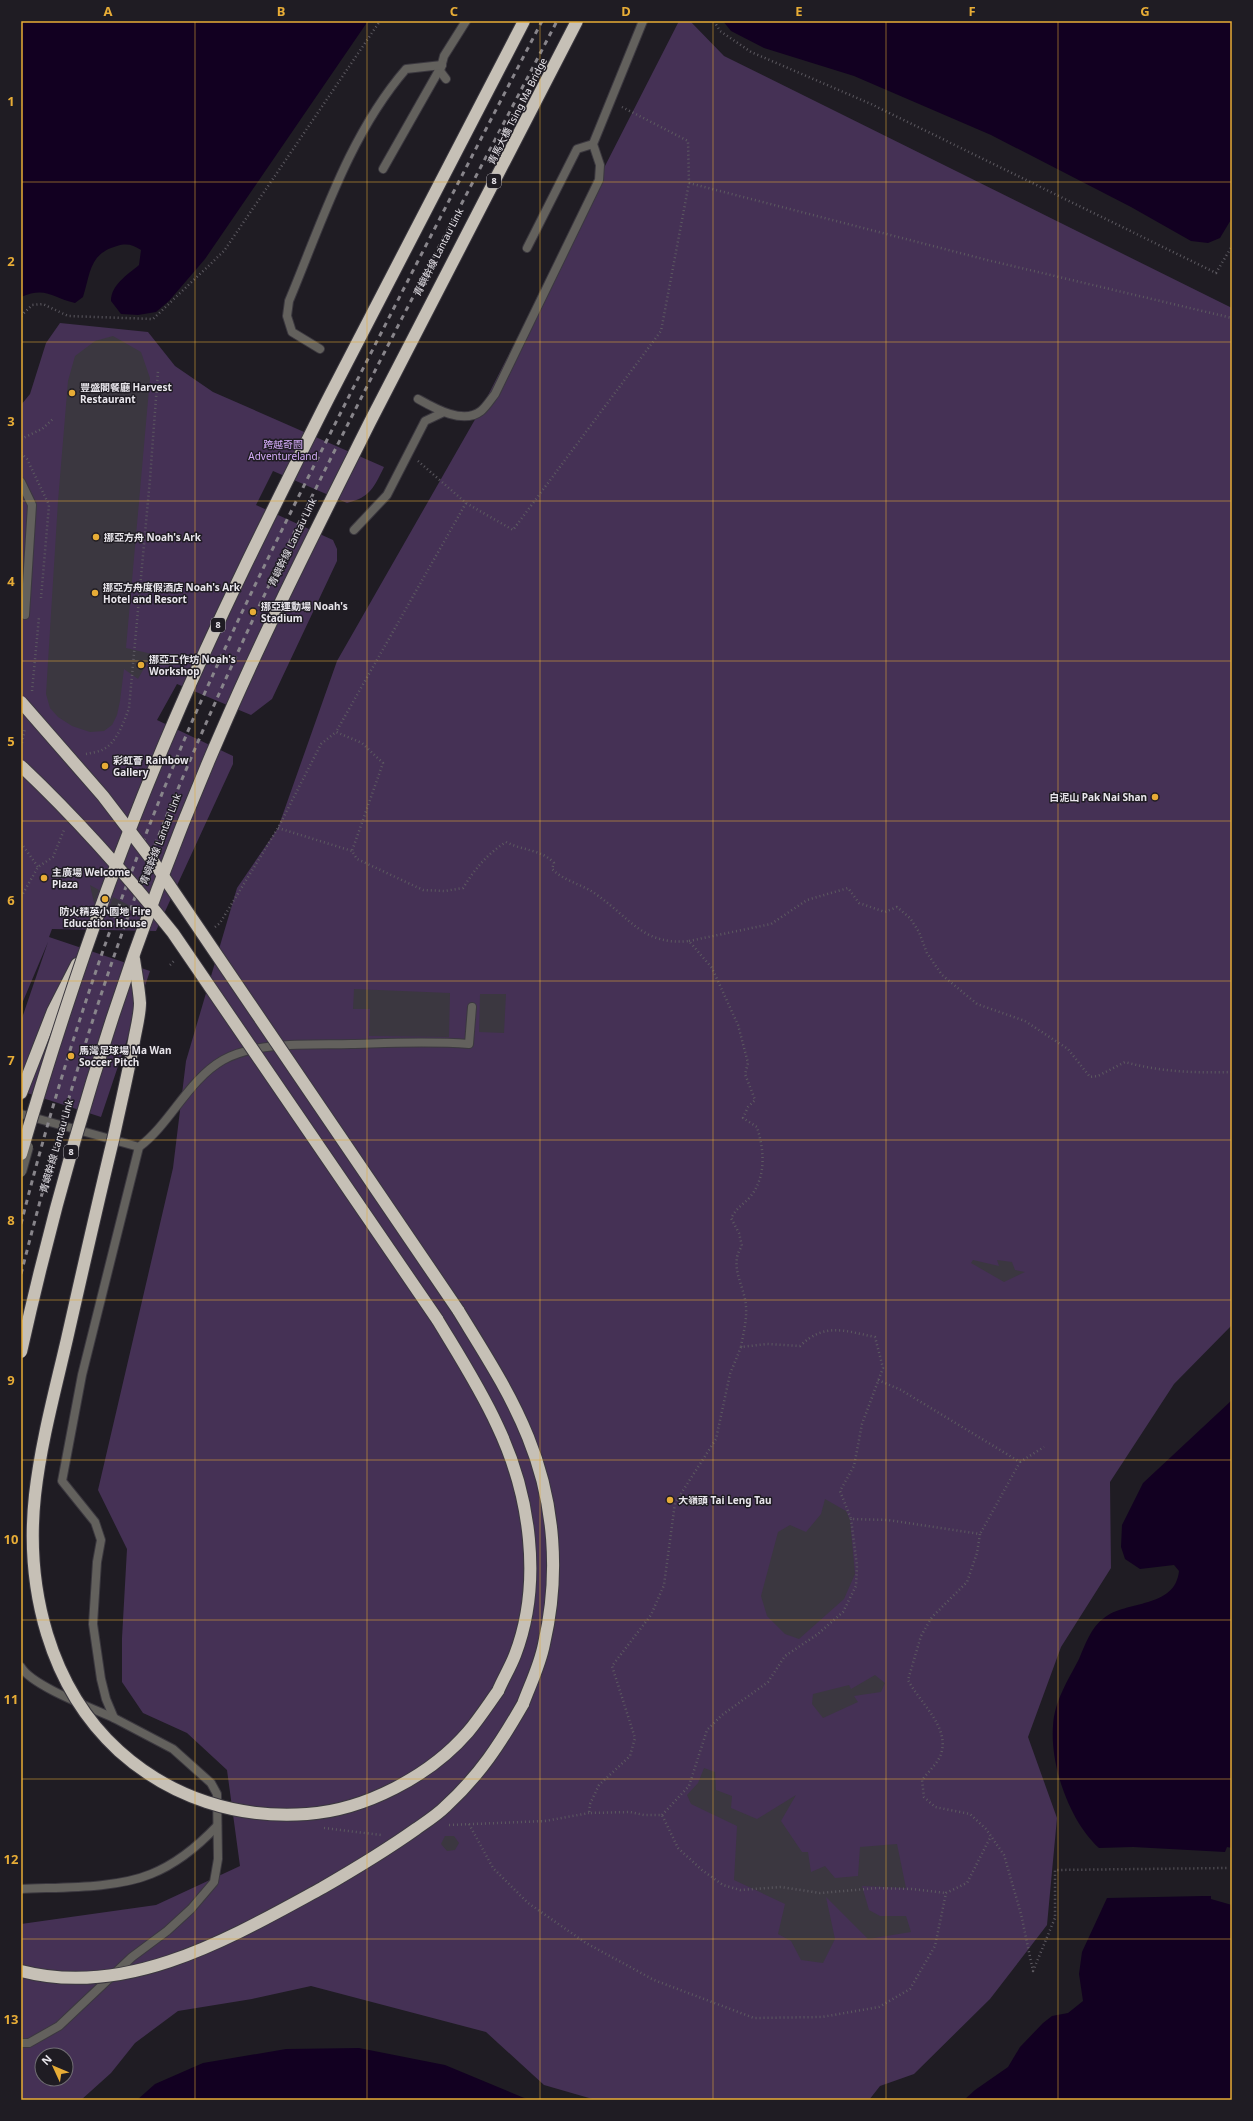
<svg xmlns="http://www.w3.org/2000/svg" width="1253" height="2121" font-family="'Noto Sans','Noto Sans TC',sans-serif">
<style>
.green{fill:#453155;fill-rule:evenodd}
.water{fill:#120021}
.building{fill:#3b3740}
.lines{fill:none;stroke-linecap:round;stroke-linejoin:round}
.service-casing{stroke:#3b383f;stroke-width:10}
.motorway-casing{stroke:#3b383f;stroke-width:14}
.path{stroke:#5d5a61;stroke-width:2.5;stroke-dasharray:1 3;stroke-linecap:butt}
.service{stroke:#63615d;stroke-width:8}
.motorway{stroke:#c6c0b6;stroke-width:12}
.rail{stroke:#88858b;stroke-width:3;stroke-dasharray:5 5;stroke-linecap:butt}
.minor-bridge-casing{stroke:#3b383f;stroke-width:12;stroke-linecap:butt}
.motorway-bridge-casing{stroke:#3b383f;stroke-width:14;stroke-linecap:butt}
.minor-bridge{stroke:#63615d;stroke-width:10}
.motorway-bridge{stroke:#c6c0b6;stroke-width:12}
.grid{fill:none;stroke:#e7ac36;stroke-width:1;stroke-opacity:0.55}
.poi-dot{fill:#e7ac36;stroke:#1f1c23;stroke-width:1.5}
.labels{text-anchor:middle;stroke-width:3;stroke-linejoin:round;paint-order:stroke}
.shield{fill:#1f1c23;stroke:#aca9b0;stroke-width:1}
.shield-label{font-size:9px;font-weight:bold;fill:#e9e6ec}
.street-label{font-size:10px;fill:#e9e6ec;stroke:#1f1c23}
.poi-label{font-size:10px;font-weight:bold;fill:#e9e6ec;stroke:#1f1c23;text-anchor:start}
.park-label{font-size:10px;fill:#d3aaf6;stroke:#1f1c23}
.neatline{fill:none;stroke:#e7ac36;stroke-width:1.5}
.grid-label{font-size:13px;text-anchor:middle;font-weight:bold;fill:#e7ac36}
</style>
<rect width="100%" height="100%" fill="#1f1c23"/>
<g class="green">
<path d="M 679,21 L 690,21 L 724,56 L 1232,308 L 1232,1325 L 1174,1384 L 1110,1482 L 1111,1568 L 1061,1647 L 1028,1737 L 1057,1818 L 1047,1925 L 990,1999 L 914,2074 L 880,2086 L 869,2100 L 596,2100 L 544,2085 L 486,2032 L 311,1986 L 252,1999 L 178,2011 L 135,2043 L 111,2073 L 81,2100 L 21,2100 L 21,1924 L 156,1905 L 240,1866 L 227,1770 L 187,1733 L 143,1713 L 122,1682 L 122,1638 L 127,1549 L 98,1490 L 173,1168 L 186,1061 L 237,888 L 278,828 L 337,661 L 481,409 ZM 42,2055 L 66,2055 L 66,2079 L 42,2079 Z"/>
<path d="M 60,323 L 148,332 L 175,366 L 213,392 L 384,467 C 374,487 371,497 347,503 L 273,471 L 256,505 L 333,540 L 337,549 L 337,561 L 272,699 L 251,715 L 177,684 L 157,720 L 233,756 L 233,764 L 156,931 L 52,929 L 49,937 L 150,971 L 101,1117 L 21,1091 L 21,1021 L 48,942 L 21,1006 L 21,405 L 30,394 L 46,343 Z"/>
</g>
<g class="water">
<path d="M 21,21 L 368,21 L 205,259 L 169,301 L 156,312 L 138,315 L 121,314 L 111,301 C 111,285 127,275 139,265 L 141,250 C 133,245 127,243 117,246 C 89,254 91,272 83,297 L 75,303 C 53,298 46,286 21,297 Z"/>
<path d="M 723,21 L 1232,21 L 1232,218 L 1220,238 L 1208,243 L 1191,241 L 1131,207 L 991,135 L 854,76 L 764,48 L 731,31 Z"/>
<path d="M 1232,1400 L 1232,1848 L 1227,1847 L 1225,1852 L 1133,1847 L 1099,1848 C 1070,1822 1050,1766 1053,1726 C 1054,1702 1068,1680 1079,1659 C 1085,1645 1091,1627 1104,1618 C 1126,1600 1175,1609 1179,1571 L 1174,1565 L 1140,1569 L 1125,1559 L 1121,1547 L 1122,1525 L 1143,1483 Z"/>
<path d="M 1203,1896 L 1211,1896 L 1211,1899 L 1232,1905 L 1232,2100 L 964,2100 L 975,2090 L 1008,2067 L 1020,2047 L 1043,2023 L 1052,2016 L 1068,2013 L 1083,2001 L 1079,1974 L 1082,1952 L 1107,1898 Z"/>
<path d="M 359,2048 L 445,2065 L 529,2100 L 137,2100 L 155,2084 L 203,2063 L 286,2049 Z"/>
</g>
<g class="building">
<path d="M 113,336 L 141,352 L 150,378 L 126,648 L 152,654 L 138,679 L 124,669 L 120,701 L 117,715 L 112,725 L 104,731 L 90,732 L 72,726 L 58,717 L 50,708 L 46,694 L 58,501 L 68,381 L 75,356 L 95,341 Z"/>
<path d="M 90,885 L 99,890 L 94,904 L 94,903 Z"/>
<path d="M 113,897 L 140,911 L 108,910 Z"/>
<path d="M 354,989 L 450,993 L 449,1037 L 369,1036 L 370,1009 L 353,1009 Z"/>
<path d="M 480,994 L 506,994 L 504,1033 L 479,1032 Z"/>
<path d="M 973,1260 L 999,1266 L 997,1260 L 1012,1262 L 1015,1270 L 1025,1272 L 1004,1282 L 971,1263 Z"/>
<path d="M 825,1499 L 846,1511 L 850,1520 L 855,1574 L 844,1599 L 799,1639 L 785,1634 L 767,1616 L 761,1596 L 778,1532 L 790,1525 L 806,1532 L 821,1514 Z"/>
<path d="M 875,1675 L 885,1683 L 881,1692 L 854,1696 L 858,1702 L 823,1718 L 812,1704 L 813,1694 L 849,1685 L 851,1689 Z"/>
<path d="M 704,1768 L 715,1772 L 716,1790 L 732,1796 L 731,1808 L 757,1819 L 796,1795 L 781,1821 L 802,1852 L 808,1852 L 811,1872 L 825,1866 L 835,1878 L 858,1876 L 860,1847 L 897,1844 L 906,1888 L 862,1886 L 869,1910 L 880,1916 L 906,1916 L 911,1932 L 868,1939 L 826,1897 L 835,1939 L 823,1963 L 801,1960 L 791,1941 L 778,1934 L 785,1904 L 734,1880 L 737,1826 L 691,1804 L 687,1795 L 698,1783 Z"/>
<path d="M 445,1836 L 454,1836 L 459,1843 L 455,1850 L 447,1851 L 441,1844 Z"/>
</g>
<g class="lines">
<g class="service-casing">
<g id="service">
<path d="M 446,79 L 440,71 L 444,56 L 466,21"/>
<path d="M 383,169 L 442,65"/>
<path d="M 527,248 L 577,149 L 593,144"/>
<path d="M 320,349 L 292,332 L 287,316 L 289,301 C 322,222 349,135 406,69 L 442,65"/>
<path d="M 418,399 C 434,408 463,425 481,411 C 486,407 491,399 495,394 L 599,180 L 600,165 L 593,144 L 643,21"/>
<path d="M 21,482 L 32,505 L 25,615"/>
<path d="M 354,530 L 387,495 L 425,421 L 442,413"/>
<path d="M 21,1114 L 139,1147"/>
<path d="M 21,1667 C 32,1686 92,1708 114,1718"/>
<path d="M 21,1889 C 60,1887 115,1889 151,1874 C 176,1864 199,1845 217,1826"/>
<path d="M 21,2043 L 29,2043 L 59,2026 L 132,1957 L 167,1931 L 191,1909 L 214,1882 L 218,1859 L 217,1794 L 211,1783 L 173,1749 L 114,1718 L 106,1699 L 101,1679 L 93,1624 L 97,1562 L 101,1540 L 95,1522 L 62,1481 L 82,1375 L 139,1147 C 171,1123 188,1080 223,1060 C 257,1041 312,1045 351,1044 C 390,1043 429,1041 469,1044 L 472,1007"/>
</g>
</g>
<g class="motorway-casing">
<g id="motorway">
<path d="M 21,1093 L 53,1011 L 77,964"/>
<path d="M 458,1310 C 483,1351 510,1392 528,1437 C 555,1503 560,1575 544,1644 C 540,1665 530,1685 523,1704"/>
<path d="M 437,1319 C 458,1354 480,1388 497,1425 C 530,1494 543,1582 515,1655 C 510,1668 503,1679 498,1691"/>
</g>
</g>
<g class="path">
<path d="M 714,21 L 720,31 L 751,52 L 871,104 L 1216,273 L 1232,246"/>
<path d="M 689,183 L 983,259 L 1232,318"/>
<path d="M 21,316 L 32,305 L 43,304 L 68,316 L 153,319 L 224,251 L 380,21"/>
<path d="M 21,439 L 42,429 L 53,419"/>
<path d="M 21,453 L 27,459 L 49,505 L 41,598"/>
<path d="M 418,461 L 466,503 L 513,530 L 661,331 L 689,183 L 688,141 L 622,107"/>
<path d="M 466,503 L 336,732 L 362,743 L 383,763 L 352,851 L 357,859 L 423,890 L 445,891 L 463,888 C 475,869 487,854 506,842 C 523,851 541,849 554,863 L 552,869 C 565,882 583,884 597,895 C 630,918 644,946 689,941 L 712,968 L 738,1025 L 748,1063 L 745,1074 L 755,1100 L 748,1107 L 743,1118 L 757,1127 C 764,1150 767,1176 750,1197 C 743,1205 738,1206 731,1218 L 739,1233 L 742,1246 C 728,1266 745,1286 746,1307 C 747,1321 743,1334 741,1347 L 767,1344 L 800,1346 C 825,1322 845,1331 875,1337 L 883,1368 L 862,1424 L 854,1466 L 840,1491 L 851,1519 L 888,1520 L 980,1534 L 977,1553 L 967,1582 L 932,1617 L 921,1636 L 908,1680 C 920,1703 950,1727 941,1754 C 938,1763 928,1772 922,1780 L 924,1797 L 935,1807 L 970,1814 L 986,1829 L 1004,1855 L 1021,1914 L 1033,1971 L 1055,1918 L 1055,1870 L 1227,1868"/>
<path d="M 32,691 L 39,617"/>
<path d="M 22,743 L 25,728"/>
<path d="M 86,754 C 91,753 97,752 102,750 C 116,744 124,722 129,708 L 150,479 L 158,371"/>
<path d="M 278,828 L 352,851"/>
<path d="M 21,843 L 38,867"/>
<path d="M 21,897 L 38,867 L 53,857 L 64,830"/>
<path d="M 215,927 L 220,923 L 278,828 L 321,744 L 336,732"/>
<path d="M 689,941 L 771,924 L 807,900 L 848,888 L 859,903 L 885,912 L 897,907 L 910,918 L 919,932 L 927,953 L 942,975 L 977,1004 L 1025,1021 L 1068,1049 L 1090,1077 L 1098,1076 L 1125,1062 C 1160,1072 1196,1073 1232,1072"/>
<path d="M 170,965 L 174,961"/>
<path d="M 741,1347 L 730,1374 L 716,1439 L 675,1503 L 664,1585 L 651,1615 L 612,1666 L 635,1738 L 630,1756 L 599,1785 L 590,1804 L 589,1813 L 630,1812 L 644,1815 L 662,1815 L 678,1848 L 702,1870 L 723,1885 L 740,1890 L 781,1887 L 820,1893 L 878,1888 L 912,1889 L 946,1893"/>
<path d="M 878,1380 L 901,1390 L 1020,1462 L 980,1534"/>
<path d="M 1020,1462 L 1044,1447"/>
<path d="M 662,1815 L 689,1786 L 707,1730 L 722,1715 L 768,1682 L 785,1656 L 818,1634 L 843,1612 L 856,1586 L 857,1566 L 851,1519"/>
<path d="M 469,1824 L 493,1868 L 528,1903 L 586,1943 L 654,1980 L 754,2018 L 822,2017 L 879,2007 L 910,1989 L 935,1946 L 946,1893 L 967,1883 L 991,1836"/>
<path d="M 449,1825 L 545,1821 L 589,1813"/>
<path d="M 324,1828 L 381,1835"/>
</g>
<use href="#service" class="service"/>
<use href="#motorway" class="motorway"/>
<g class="rail">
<path d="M 21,1224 C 64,1053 122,885 191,724 C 235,623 284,525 334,426 C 402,291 472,156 542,21"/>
<path d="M 21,1274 C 59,1125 102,977 159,835 C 272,555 418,289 557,21"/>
</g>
<g class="minor-bridge-casing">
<path id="minor-bridge" d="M 21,1172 L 28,1147"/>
</g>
<g class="motorway-bridge-casing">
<g id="motorway-bridge">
<path d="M 21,702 L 103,796 L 155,864 L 458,1310"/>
<path d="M 21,766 C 76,818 126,874 173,933 L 437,1319"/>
<path d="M 134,959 C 136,973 139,988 140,1003 C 140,1015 136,1029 134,1041 C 128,1074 120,1107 113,1140 C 97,1206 82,1273 67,1339 C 55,1391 41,1442 35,1495 C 25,1588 49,1687 119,1751 C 171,1798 238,1819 307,1814 C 365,1810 430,1776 468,1732 C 479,1719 488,1705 498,1691"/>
<path d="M 21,1154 C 64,1006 114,860 175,719 C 220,614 272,511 323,409 C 389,279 457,150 524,21"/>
<path d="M 21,1352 C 68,1141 133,935 219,737 C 265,630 318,526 370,422 C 438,288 508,155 577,21"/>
<path d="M 21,1971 C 128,1999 232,1937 322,1888 C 355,1869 385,1851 416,1829 C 426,1822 437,1815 445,1807 C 480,1775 500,1744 523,1704"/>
</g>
</g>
<use href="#minor-bridge" class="minor-bridge"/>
<use href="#motorway-bridge" class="motorway-bridge"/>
</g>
<path class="grid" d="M 195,21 L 195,2100M 367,21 L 367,2100M 540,21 L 540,2100M 713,21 L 713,2100M 886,21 L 886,2100M 1058,21 L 1058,2100M 21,182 L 1232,182M 21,342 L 1232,342M 21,501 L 1232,501M 21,661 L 1232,661M 21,821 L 1232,821M 21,981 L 1232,981M 21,1140 L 1232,1140M 21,1300 L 1232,1300M 21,1460 L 1232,1460M 21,1620 L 1232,1620M 21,1779 L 1232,1779M 21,1939 L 1232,1939"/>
<g class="poi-dot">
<circle cx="72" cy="393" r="4"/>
<circle cx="96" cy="537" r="4"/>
<circle cx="95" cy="593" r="4"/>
<circle cx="253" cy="612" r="4"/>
<circle cx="141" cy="665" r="4"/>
<circle cx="105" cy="766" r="4"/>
<circle cx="1155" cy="797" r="4"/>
<circle cx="44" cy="878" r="4"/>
<circle cx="105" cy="899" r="4"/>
<circle cx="71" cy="1056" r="4"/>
<circle cx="670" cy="1500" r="4"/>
</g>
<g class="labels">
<g class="shield">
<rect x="487" y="174" width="14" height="14" rx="3"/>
<rect x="211" y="618" width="14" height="14" rx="3"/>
<rect x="64" y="1145" width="14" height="14" rx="3"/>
</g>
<g class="shield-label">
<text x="494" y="184">8</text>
<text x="218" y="628">8</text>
<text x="71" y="1155">8</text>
</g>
<g class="street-label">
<text transform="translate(517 111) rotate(-63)" y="4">青馬大橋 Tsing Ma Bridge</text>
<text transform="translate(438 252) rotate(-63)" y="4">青嶼幹線 Lantau Link</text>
<text transform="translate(292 542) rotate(-64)" y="4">青嶼幹線 Lantau Link</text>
<text transform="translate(160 839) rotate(-69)" y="4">青嶼幹線 Lantau Link</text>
<text transform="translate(56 1146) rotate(-74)" y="4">青嶼幹線 Lantau Link</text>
</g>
<g class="poi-label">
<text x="80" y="391">豐盛閣餐廳 Harvest<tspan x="80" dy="12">Restaurant</tspan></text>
<text x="104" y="541">挪亞方舟 Noah's Ark</text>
<text x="103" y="591">挪亞方舟度假酒店 Noah's Ark<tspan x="103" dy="12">Hotel and Resort</tspan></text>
<text x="261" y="610">挪亞運動場 Noah's<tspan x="261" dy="12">Stadium</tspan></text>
<text x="149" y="663">挪亞工作坊 Noah's<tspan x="149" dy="12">Workshop</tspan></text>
<text x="113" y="764">彩虹薈 Rainbow<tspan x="113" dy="12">Gallery</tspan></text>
<text x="1147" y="801" text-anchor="end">白泥山 Pak Nai Shan</text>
<text x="52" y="876">主廣場 Welcome<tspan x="52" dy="12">Plaza</tspan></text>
<text x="105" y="915" text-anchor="middle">防火精英小園地 Fire<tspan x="105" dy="12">Education House</tspan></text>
<text x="79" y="1054">馬灣足球場 Ma Wan<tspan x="79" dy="12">Soccer Pitch</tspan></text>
<text x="678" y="1504">大嶺頭 Tai Leng Tau</text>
</g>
<g class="park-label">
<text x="283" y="448">跨越奇園<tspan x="283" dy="12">Adventureland</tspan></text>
</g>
</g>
<rect width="1253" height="2121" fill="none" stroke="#1f1c23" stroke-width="44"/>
<g transform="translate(54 2067) rotate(314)"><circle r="19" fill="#1f1c23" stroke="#706d73"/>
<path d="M0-3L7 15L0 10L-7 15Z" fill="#e7ac36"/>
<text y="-6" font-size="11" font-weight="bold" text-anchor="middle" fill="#e9e6ec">N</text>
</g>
<rect x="22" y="22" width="1209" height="2077" class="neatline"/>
<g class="grid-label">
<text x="108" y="16">A</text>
<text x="281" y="16">B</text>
<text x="454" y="16">C</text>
<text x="626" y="16">D</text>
<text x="799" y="16">E</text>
<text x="972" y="16">F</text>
<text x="1145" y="16">G</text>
<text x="11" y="106">1</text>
<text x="11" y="266">2</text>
<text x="11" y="426">3</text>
<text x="11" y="586">4</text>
<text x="11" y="746">5</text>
<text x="11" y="905">6</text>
<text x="11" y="1065">7</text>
<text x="11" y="1225">8</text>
<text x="11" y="1385">9</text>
<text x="11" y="1544">10</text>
<text x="11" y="1704">11</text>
<text x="11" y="1864">12</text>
<text x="11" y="2024">13</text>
</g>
</svg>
